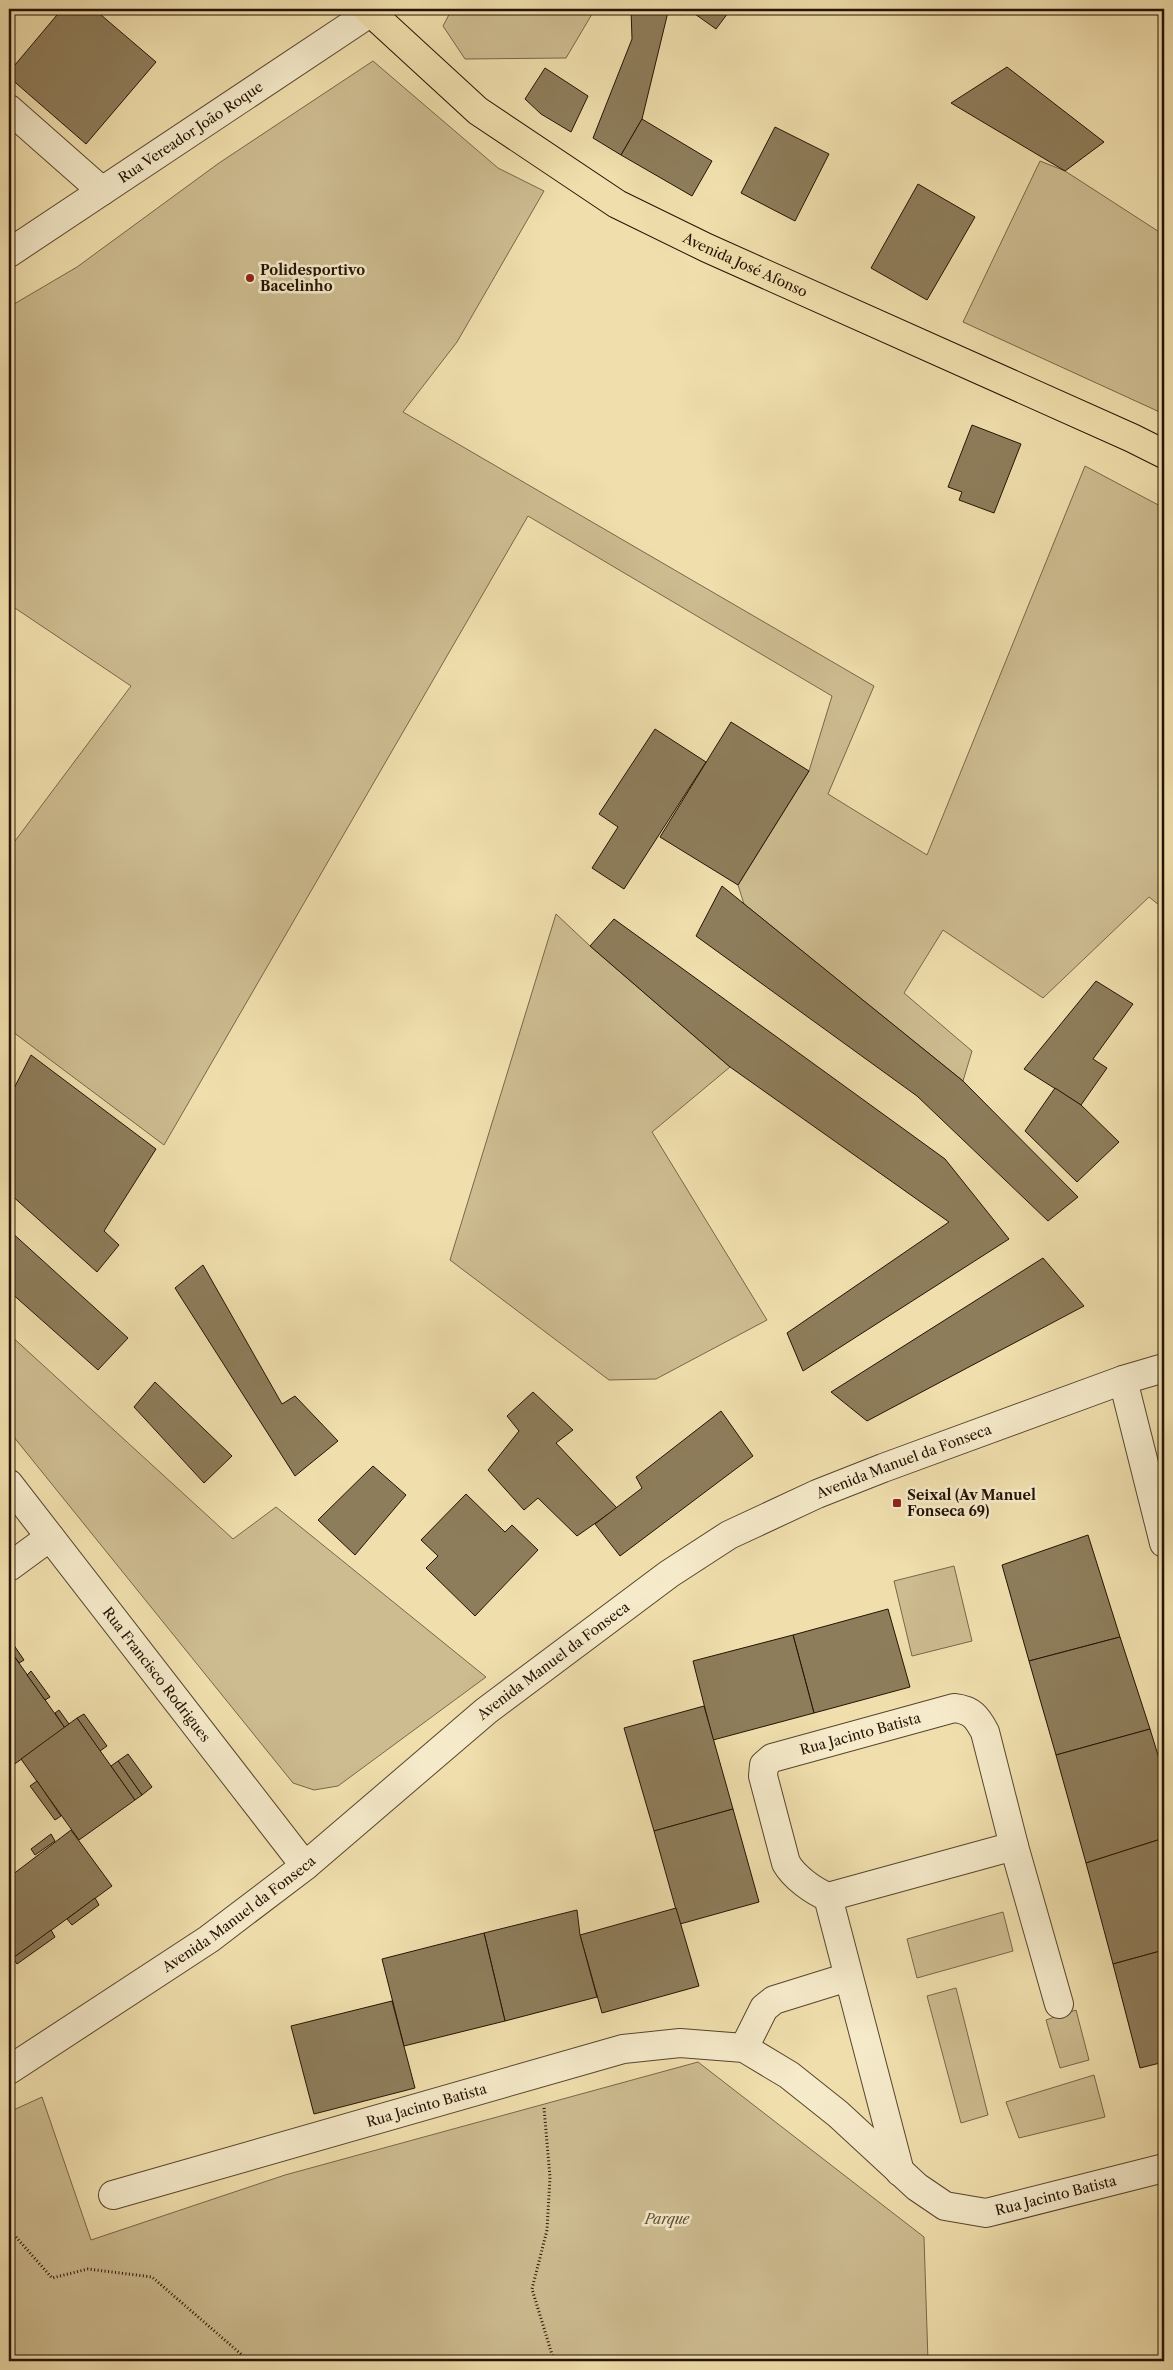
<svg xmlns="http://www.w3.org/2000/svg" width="1173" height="2370" font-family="'Libre Caslon Text',serif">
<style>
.green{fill:#cdbc90;stroke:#78674a}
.building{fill:#8e7d5b;stroke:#241203}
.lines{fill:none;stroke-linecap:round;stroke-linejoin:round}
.minor-casing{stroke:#57452e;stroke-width:30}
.major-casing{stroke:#241203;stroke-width:30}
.path{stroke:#241203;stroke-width:3;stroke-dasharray:1 2.5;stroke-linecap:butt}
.minor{stroke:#f5eaca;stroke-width:28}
.major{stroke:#f0dfad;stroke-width:28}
.poi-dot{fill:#8f2418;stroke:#f5eaca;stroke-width:2}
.labels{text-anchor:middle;stroke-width:5;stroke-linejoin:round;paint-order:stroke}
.street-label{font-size:14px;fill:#241203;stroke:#f5eaca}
.poi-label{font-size:14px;font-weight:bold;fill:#241203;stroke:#f5eaca;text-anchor:start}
.park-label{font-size:14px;font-style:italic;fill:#5f4e34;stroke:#f5eaca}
</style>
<rect width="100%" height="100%" fill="#f0dfad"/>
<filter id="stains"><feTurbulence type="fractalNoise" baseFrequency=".004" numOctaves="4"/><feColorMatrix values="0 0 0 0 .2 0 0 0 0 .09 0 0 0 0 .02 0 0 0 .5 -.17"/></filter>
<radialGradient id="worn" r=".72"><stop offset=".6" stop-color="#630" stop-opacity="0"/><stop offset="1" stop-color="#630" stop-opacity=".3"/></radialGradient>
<g class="green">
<path d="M 452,9 L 595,9 L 566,58 L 465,59 L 443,26 Z"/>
<path d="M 373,61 L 498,168 L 544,191 L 457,342 L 403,412 L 874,686 L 828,794 L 927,855 L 1085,466 L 1164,508 L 1164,909 L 1149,897 L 1043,998 L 943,930 L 904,993 L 972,1051 L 963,1081 L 744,904 L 738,885 L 809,771 L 832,696 L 528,516 L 164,1145 L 9,1029 L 9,849 L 131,686 L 9,604 L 9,307 L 77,267 L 219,163 Z"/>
<path d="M 1040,161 L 1065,171 L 1164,235 L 1164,414 L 963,322 Z"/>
<path d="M 556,914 L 590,946 L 730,1067 L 652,1132 L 767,1320 L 656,1379 L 609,1380 L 450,1260 Z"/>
<path d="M 9,1334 L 233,1539 L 276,1507 L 486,1677 L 338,1786 L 314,1790 L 293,1783 L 9,1431 Z"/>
<path d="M 954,1566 L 972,1641 L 912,1656 L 894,1581 Z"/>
<path d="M 1003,1912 L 1013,1951 L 917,1978 L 907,1939 Z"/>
<path d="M 956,1988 L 988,2115 L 961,2123 L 927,1996 Z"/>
<path d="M 1076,2010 L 1089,2060 L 1060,2068 L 1046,2020 Z"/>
<path d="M 698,2062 L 924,2237 L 928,2361 L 9,2361 L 9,2112 L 42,2097 L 91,2240 L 285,2175 Z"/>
<path d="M 1094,2075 L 1105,2117 L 1019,2138 L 1006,2102 Z"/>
</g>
<g class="building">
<path d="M 62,9 L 94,9 L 156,62 L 86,144 L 9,77 L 9,72 Z"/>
<path d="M 631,9 L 657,9 L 668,12 L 642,119 L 621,155 L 593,138 L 632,39 Z"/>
<path d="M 673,9 L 687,9 L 682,15 Z"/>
<path d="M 688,9 L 731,9 L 716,29 Z"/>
<path d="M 1007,67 L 1104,142 L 1065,171 L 951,103 Z"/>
<path d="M 545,68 L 588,96 L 571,132 L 541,114 L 525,99 Z"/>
<path d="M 642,119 L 712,161 L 692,196 L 621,155 Z"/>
<path d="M 775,127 L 829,154 L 795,221 L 741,193 Z"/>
<path d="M 918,184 L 975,217 L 927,300 L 871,268 Z"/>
<path d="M 972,425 L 1021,444 L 994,513 L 959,500 L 962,492 L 948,487 Z"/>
<path d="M 731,722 L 809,771 L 738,885 L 660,837 Z"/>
<path d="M 655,729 L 706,762 L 624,889 L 592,868 L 618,827 L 599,814 Z"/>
<path d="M 722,886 L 963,1081 L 1078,1197 L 1048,1221 L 917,1096 L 696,936 Z"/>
<path d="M 614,919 L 945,1159 L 1009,1239 L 803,1371 L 787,1333 L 949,1222 L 730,1067 L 590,946 Z"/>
<path d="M 1096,981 L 1133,1004 L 1093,1059 L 1107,1068 L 1081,1105 L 1024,1069 Z"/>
<path d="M 31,1055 L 156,1149 L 104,1231 L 119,1245 L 97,1272 L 9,1193 L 9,1098 Z"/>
<path d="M 1055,1088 L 1081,1105 L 1119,1142 L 1077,1182 L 1025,1131 Z"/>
<path d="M 9,1230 L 128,1338 L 98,1370 L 9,1291 Z"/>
<path d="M 1043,1258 L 1084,1306 L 867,1421 L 831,1392 Z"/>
<path d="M 203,1265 L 282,1404 L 295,1396 L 338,1441 L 295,1476 L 175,1288 Z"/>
<path d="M 155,1382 L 232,1456 L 204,1483 L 134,1407 Z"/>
<path d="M 533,1392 L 573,1430 L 556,1443 L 617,1508 L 577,1536 L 538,1498 L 524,1510 L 488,1470 L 519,1431 L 507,1416 Z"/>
<path d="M 721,1411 L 753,1456 L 620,1556 L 595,1524 L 642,1488 L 636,1477 Z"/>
<path d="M 373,1466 L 406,1495 L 355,1555 L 318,1520 Z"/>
<path d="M 466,1494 L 505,1532 L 512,1525 L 538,1550 L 475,1616 L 426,1568 L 438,1556 L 421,1540 Z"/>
<path d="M 1088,1535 L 1120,1637 L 1029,1661 L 1002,1565 Z"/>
<path d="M 888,1609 L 910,1687 L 814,1713 L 793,1635 Z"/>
<path d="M 793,1635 L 814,1713 L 713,1740 L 693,1661 Z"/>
<path d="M 1120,1637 L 1150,1729 L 1056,1755 L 1029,1661 Z"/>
<path d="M 13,1644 L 24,1660 L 19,1663 L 9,1649 Z"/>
<path d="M 9,1649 L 65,1728 L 9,1768 Z"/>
<path d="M 31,1671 L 50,1697 L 45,1700 L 27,1675 Z"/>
<path d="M 704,1706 L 733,1809 L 654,1831 L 624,1728 Z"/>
<path d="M 59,1710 L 69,1724 L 65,1728 L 55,1713 Z"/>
<path d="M 84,1714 L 107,1746 L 100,1751 L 77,1718 Z"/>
<path d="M 77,1718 L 135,1800 L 79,1840 L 21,1759 Z"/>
<path d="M 1150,1729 L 1164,1775 L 1164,1838 L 1086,1863 L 1056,1755 Z"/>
<path d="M 128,1754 L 152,1787 L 142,1795 L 118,1761 Z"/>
<path d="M 118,1761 L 142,1795 L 135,1800 L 111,1766 Z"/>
<path d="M 37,1781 L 61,1816 L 55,1820 L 30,1786 Z"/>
<path d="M 733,1809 L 759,1902 L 680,1924 L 654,1831 Z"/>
<path d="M 71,1830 L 112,1886 L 9,1961 L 9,1874 L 12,1875 Z"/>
<path d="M 51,1834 L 55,1841 L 35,1855 L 31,1849 Z"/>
<path d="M 1164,1838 L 1164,1950 L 1113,1964 L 1086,1863 Z"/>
<path d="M 95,1898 L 99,1905 L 72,1925 L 67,1919 Z"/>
<path d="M 676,1908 L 699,1986 L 602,2013 L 580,1935 Z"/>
<path d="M 577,1910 L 580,1935 L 597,1997 L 505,2021 L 484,1933 Z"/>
<path d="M 51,1930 L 55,1937 L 17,1964 L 13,1958 Z"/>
<path d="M 484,1933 L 505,2021 L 404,2046 L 382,1959 Z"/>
<path d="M 1164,1950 L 1164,2062 L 1140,2068 L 1113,1964 Z"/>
<path d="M 392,2001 L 415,2088 L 314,2114 L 291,2026 Z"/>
</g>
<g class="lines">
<g class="minor-casing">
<g id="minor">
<path d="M 9,109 L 102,191"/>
<path id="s1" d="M 9,253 L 371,12"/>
<path d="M 1123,1380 L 1164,1543"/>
<path id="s2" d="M 9,1484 L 305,1866"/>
<path d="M 9,1567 L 50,1537"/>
<path d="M 1014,1846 L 1059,2004"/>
<path id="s3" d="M 828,1897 C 813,1891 794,1877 786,1863 L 763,1776 L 764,1765 L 772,1758 L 954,1708 C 972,1710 977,1717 985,1732 L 1014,1846 L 828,1897 L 900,2172"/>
<path d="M 744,2048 L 764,2008 L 774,2000 L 848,1977"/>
<path id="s4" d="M 9,2070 L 209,1939 L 305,1866 L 486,1711 L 669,1574 L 729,1535 L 817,1494 L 883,1468 L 1123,1380 L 1164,1368"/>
<path id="s5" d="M 113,2195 L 623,2049 L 680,2043 L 744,2048 L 789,2075 L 838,2114 L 917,2187 L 945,2206 L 986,2213 L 1164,2168"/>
</g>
</g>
<g class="major-casing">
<g id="major">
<path id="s6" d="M 367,9 L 478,111 L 617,204 L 707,248 L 1132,438 L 1164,454"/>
</g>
</g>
<g class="path">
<path d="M 544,2108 L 550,2177 L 547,2230 L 532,2289 L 554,2361"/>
<path d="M 9,2229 L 52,2278 L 88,2269 L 152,2277 L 249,2361"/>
</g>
<use href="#minor" class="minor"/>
<use href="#major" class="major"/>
</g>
<g class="poi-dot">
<circle cx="250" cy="278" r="5"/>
<rect x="892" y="1498" width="10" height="10" rx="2.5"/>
</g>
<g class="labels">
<g class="street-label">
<text dy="5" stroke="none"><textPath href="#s1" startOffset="218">Rua Vereador João Roque</textPath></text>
<text dy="5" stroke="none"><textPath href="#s6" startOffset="460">Avenida José Afonso</textPath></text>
<text dy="5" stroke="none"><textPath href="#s4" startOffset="1088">Avenida Manuel da Fonseca</textPath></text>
<text dy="5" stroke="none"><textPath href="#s4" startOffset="682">Avenida Manuel da Fonseca</textPath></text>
<text dy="5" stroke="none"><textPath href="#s2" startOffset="241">Rua Francisco Rodrigues</textPath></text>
<text dy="5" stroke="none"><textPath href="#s3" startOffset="258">Rua Jacinto Batista</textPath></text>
<text dy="5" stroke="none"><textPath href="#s4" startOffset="278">Avenida Manuel da Fonseca</textPath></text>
<text dy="5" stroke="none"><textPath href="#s5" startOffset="326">Rua Jacinto Batista</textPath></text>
<text dy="5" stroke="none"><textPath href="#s5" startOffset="1022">Rua Jacinto Batista</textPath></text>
</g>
<g class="poi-label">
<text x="260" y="275">Polidesportivo<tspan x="260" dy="16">Bacelinho</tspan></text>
<text x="907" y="1500">Seixal (Av Manuel<tspan x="907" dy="16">Fonseca 69)</tspan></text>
</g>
<g class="park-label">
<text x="667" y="2224">Parque</text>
</g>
</g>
<rect width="1173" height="2370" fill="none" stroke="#f0dfad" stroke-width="30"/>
<rect x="10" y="10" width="1153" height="2350" fill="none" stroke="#241203" stroke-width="2.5"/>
<rect x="15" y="15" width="1143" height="2340" fill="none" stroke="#241203"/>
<rect width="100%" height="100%" filter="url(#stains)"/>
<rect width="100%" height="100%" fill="url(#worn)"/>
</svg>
